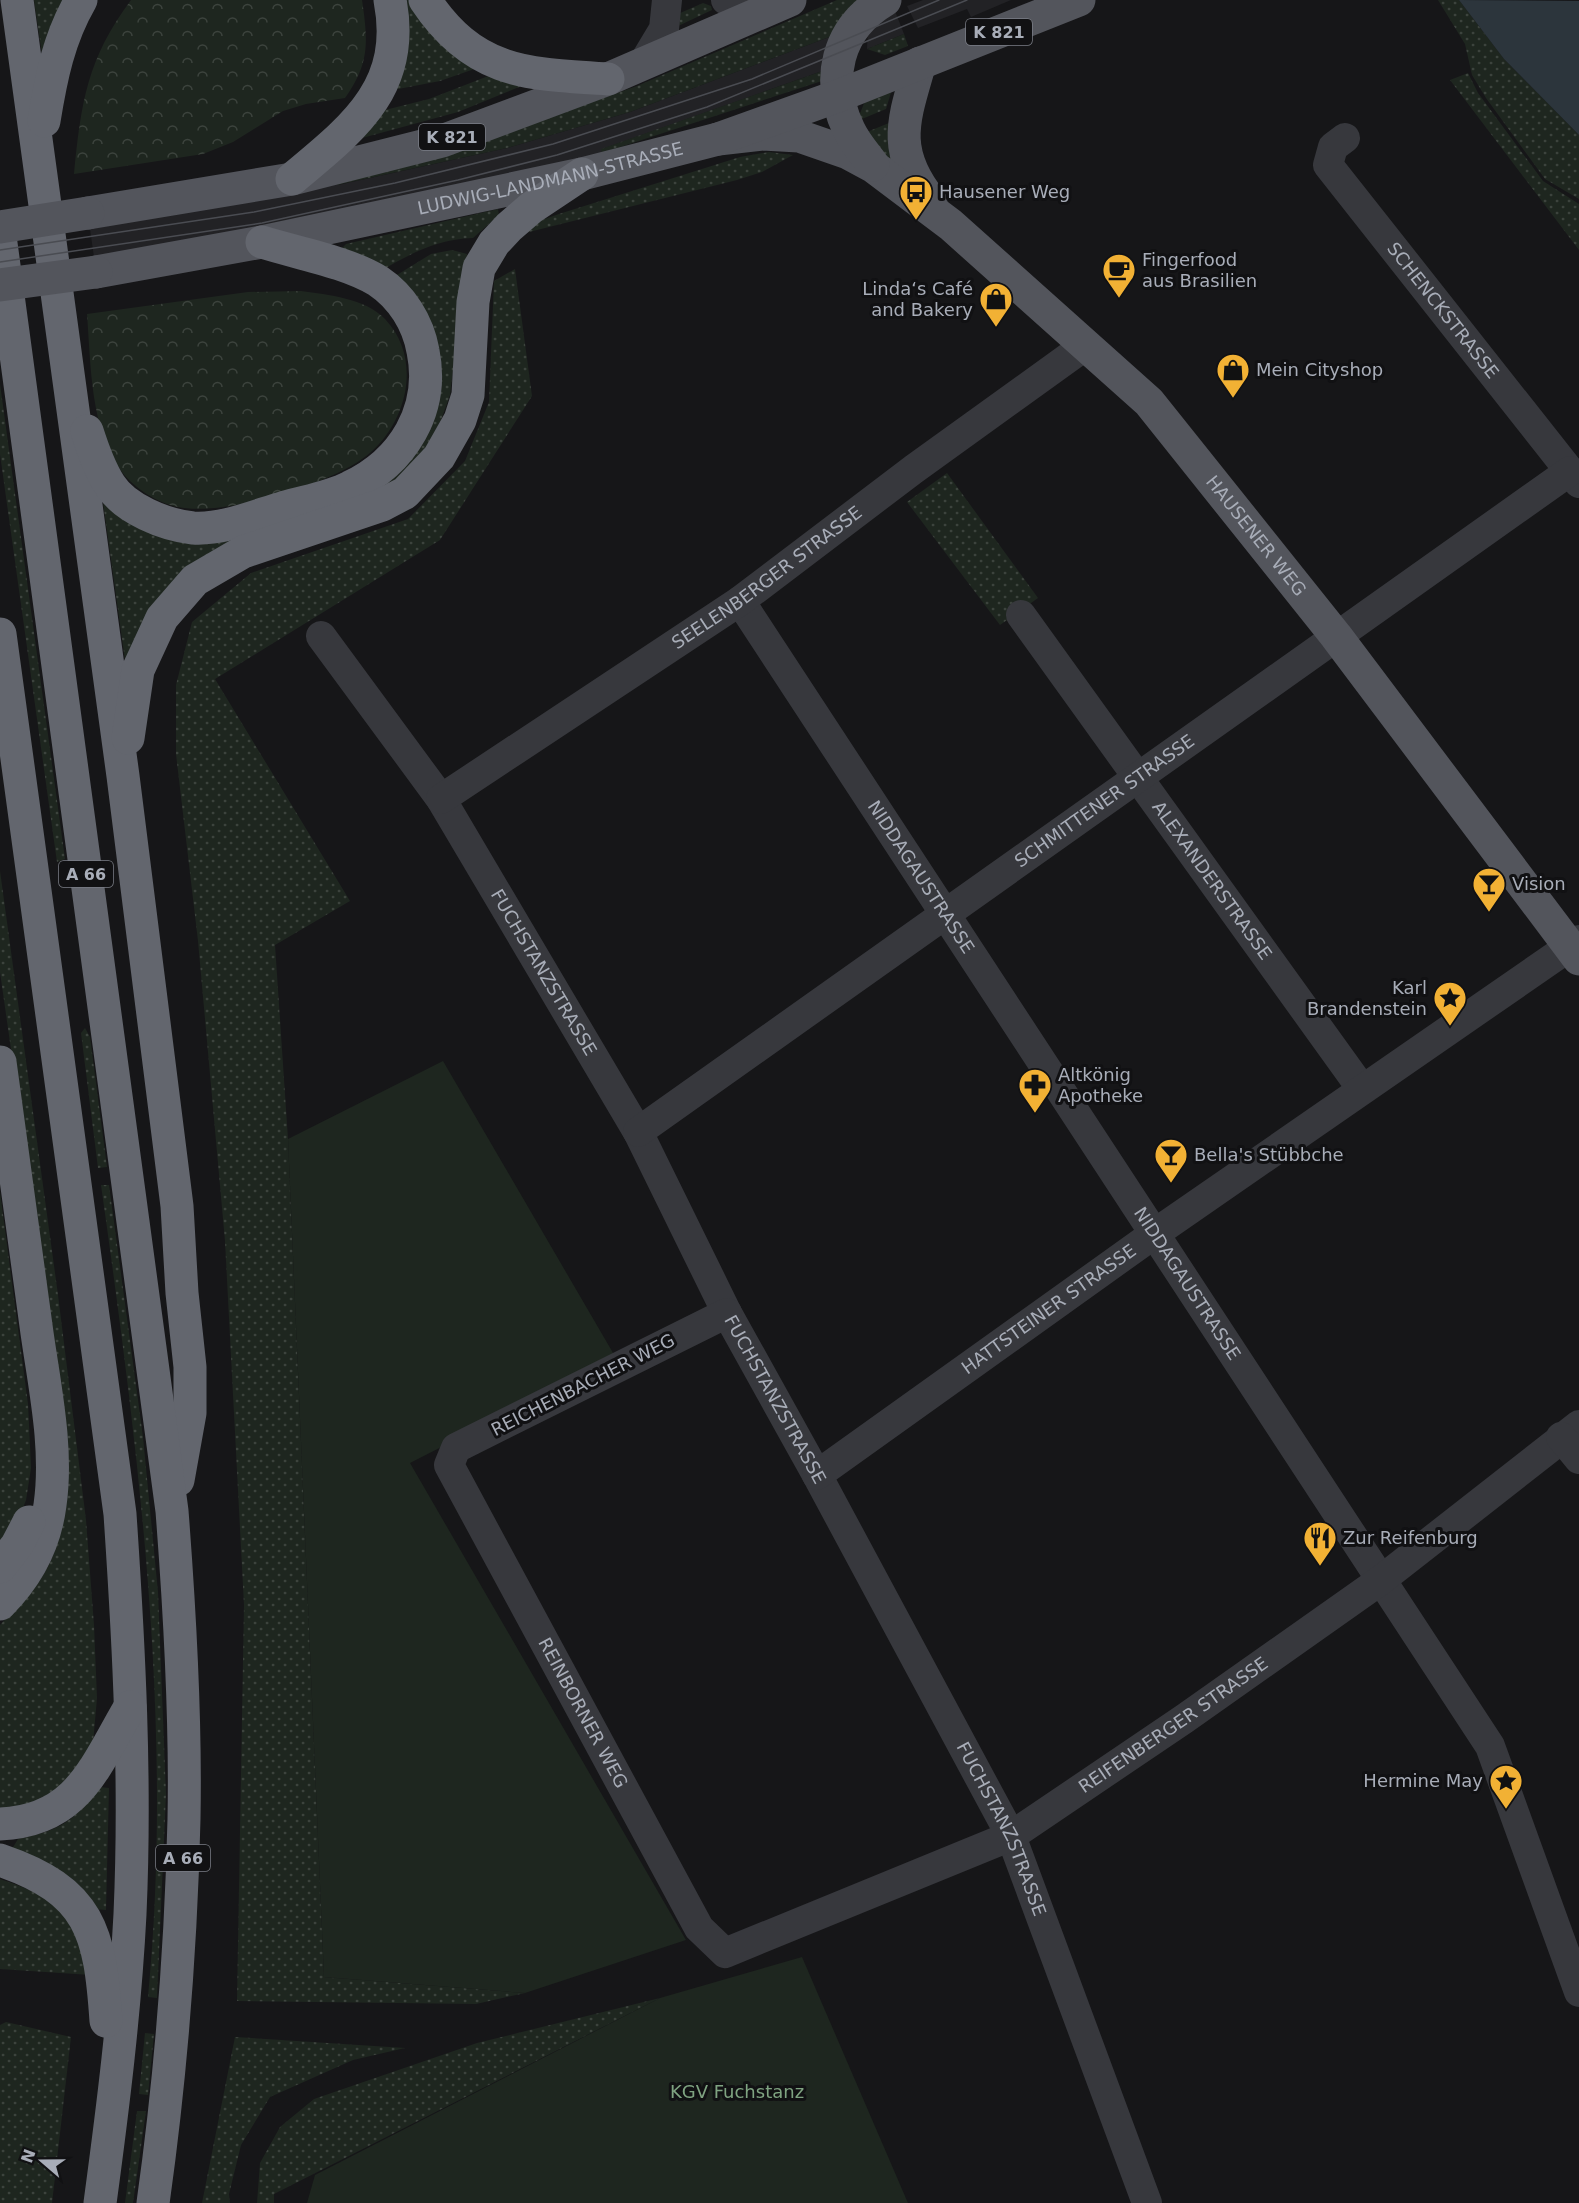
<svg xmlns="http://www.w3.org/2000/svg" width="1579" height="2203" font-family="'DejaVu Sans',sans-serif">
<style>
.built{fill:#222225}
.grass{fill:url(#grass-dots)}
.forest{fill:url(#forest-crowns)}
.garden{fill:#1e261f}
.water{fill:#2c353c}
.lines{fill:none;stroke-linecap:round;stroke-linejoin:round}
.minor{stroke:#37383d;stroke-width:30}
.major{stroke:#53555c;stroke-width:33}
.highway{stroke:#63666e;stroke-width:33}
.tram{stroke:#4a4c52;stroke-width:1.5}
.major-bridge{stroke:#53555c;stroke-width:33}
.labels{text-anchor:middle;stroke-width:6;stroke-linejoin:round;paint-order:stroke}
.shield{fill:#111113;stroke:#7b7e86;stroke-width:1.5}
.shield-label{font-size:16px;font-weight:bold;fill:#a8adb8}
.street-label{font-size:18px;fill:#a8adb8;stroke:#111113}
.poi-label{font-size:18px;fill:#a8adb8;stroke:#111113;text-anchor:start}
.park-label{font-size:18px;fill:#7fa381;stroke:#111113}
</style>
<defs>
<pattern id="grass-dots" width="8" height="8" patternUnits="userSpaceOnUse" patternTransform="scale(1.5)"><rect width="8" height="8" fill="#1e261f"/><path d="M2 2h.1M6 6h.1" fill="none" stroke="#3c433d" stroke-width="1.8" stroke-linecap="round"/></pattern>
<pattern id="forest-crowns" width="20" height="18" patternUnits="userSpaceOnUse" patternTransform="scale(1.5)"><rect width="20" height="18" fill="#1e261f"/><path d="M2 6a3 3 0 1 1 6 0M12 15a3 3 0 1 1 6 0" fill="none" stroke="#3c433d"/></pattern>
</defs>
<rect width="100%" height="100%" fill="#161618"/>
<g class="built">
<path d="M 923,0 L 1011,0 L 971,17 L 967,9 L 918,28 L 907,6 Z"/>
<path d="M 895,11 L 904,34 L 867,49 L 868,22 Z"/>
<path d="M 840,33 L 828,69 L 602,149 L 602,153 L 448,194 L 94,257 L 90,229 L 336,182 L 338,185 L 507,148 L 630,112 Z"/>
</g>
<g class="grass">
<path d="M 34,0 L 66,0 L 43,61 Z"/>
<path d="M 403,0 L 417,0 L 480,67 L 440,81 L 393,90 Z"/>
<path d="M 837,0 L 864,0 L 840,33 L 630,112 L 507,148 L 337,185 L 336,182 L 558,114 L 637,86 Z"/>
<path d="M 1438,0 L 1459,0 L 1504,59 L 1579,135 L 1579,199 L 1545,179 L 1486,98 L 1472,75 L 1465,44 Z"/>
<path d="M 703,3 L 711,6 L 712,10 L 676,27 L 678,14 Z"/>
<path d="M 904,34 L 908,46 L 885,55 L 867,49 Z"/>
<path d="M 828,69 L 825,80 L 602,153 L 601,149 Z"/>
<path d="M 496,73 L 524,85 L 458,112 L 362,138 L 381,111 L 429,99 Z"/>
<path d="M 1468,73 L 1478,93 L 1543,181 L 1579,204 L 1579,250 L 1450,80 Z"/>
<path d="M 892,89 L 886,109 L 857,121 L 865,101 Z"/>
<path d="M 889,123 L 888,144 L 896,165 L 862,134 Z"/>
<path d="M 769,152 L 793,155 L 762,172 L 737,180 L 517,235 L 536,222 L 559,214 L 740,157 Z"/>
<path d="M 498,209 L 499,215 L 473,238 C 438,239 412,253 382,270 L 340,250 L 346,244 Z"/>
<path d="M 452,250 L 467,254 L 450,395 L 441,420 L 419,459 L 385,489 L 269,530 L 125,660 L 102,495 L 241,531 L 425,429 L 392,278 L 431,254 Z"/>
<path d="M 515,269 L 532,396 L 440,540 L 215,679 L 350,901 L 275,945 L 288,1139 L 324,1977 L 525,1993 L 476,2004 L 237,2001 L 244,1605 L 225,1241 L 198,941 L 176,754 L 176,685 L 192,622 L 251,573 L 408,519 L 465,461 L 489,402 L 494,281 Z"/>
<path d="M 0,384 L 65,859 L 57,862 L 0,454 Z"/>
<path d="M 947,473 L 1038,598 L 1000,625 L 907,502 Z"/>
<path d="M 0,871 L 58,1295 L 86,1520 L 94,1625 L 97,1698 L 93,1743 L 56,1798 L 0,1814 L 0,1625 C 36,1587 52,1575 62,1521 L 43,1274 L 0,972 Z"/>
<path d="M 85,1028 L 90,1037 L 107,1167 L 98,1168 L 81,1033 Z"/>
<path d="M 101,1185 L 109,1185 L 143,1437 L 158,1592 L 166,1794 L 157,1998 L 148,1997 C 174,1726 139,1454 101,1185 Z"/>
<path d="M 0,1192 L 28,1404 L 31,1468 L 26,1500 L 12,1536 L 0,1550 Z"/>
<path d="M 100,1787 L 109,1788 L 106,1910 L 95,1909 L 12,1849 L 18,1839 C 61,1830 73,1822 100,1787 Z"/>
<path d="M 0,1879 C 30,1889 71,1905 83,1938 C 87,1949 88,1963 91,1975 L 0,1969 Z"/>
<path d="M 660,1998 L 274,2194 L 274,2203 L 257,2203 L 260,2163 L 280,2127 L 314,2099 L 477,2043 Z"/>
<path d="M 6,2022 L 71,2037 L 52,2203 L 0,2203 L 0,2025 Z"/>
<path d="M 145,2033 L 154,2034 L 148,2095 L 139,2094 Z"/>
<path d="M 235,2037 L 405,2048 L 353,2060 L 270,2097 L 241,2145 L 229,2194 L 230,2203 L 202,2203 Z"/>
<path d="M 137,2111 L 146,2111 L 133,2203 L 125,2203 Z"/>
</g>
<g class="forest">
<path d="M 131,0 L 362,0 C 368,41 370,63 345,98 L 306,104 L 283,111 L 233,142 L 203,154 L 74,174 C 81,103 87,59 131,0 Z"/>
<path d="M 301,291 C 328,295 365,298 385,319 C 422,358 408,419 371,452 C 337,483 224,517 178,507 C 158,503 135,489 122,472 C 90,431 91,364 87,314 L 248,292 Z"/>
</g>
<g class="garden">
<path d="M 443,1061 L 616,1358 L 410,1463 L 686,1940 L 525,1993 L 324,1977 L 288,1139 Z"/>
<path d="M 802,1957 L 908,2203 L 307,2203 L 315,2175 L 660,1998 Z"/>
</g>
<path class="water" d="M 1459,0 L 1579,1 L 1579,135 L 1504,59 Z"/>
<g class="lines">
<g class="minor">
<path d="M 726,0 L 766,10"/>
<path d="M 643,64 L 664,29 L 667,0"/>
<path id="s1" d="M 1345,138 L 1333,147 L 1328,165 L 1579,483"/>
<path id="s2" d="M 740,601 L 1490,1746 L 1579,1992"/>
<path id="s3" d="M 1021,615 L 1362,1089"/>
<path id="s4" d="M 321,636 L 441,799 L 638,1132 L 727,1313 L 817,1475 L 1011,1836 L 1147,2203"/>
<path id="s5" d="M 441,799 L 740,601 L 914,469 L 1086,345"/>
<path id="s6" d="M 638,1132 L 1570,471"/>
<path id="s7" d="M 727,1313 L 456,1448 L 449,1465 L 699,1928 L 725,1953 L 1011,1836 L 1184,1719 L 1381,1580 L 1579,1425"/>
<path d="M 1561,1437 L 1579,1459"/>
<path id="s8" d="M 817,1475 L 1154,1234 L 1579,940"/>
</g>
<g class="major">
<path d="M 920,63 C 904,119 890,150 931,201"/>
<path id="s9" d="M 718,139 L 763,134 L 799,136 L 848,153 L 874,167 L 951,225 L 1149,402 L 1336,636 L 1579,959"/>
<path d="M 873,165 C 865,154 855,143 849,130 C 825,80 836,29 885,0"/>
<path d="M 88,213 L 292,179 L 442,141 L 608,79 L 790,0"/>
<path id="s10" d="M 96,272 L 262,242 L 582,174 L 718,139 L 838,96 L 1079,0"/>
</g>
<g class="highway">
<path d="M 17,0 L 123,776 L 177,1206 L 182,1293 L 190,1367 L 190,1413 L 178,1480"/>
<path d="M 425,0 C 474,74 527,74 608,79"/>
<path d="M 44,121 C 51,77 59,38 81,0"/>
<path d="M 292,179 C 353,128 407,88 390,0"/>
<path d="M 0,236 L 172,1511 C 180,1614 186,1716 184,1819 C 181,1948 171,2075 153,2203"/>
<path d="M 87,431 C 93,450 99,468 110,485 C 125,509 165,525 193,528 C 223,530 257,515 285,507 C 306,501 331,497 350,487 C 403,462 435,410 423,351 C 418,323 402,297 378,281 C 347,262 297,253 262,242"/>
<path d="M 0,634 L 120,1514 C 129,1647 136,1780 130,1914 C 125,2011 113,2107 100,2203"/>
<path d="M 128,738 L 138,670 L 162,618 L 195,580 L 243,552 L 382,505 L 405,493 L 439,457 L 460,420 L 468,395 L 473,302 L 479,268 L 494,243 L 509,227 L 531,208 L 582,174"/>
<path d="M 0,1062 C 12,1153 25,1243 37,1333 C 45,1389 58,1449 50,1505 C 45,1543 27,1577 0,1604"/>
<path d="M 0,1567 L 17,1545 L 29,1522"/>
<path d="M 0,1824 C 78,1821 95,1766 130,1707"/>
<path d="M 0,1860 C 91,1891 100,1932 106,2021"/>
</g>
<g class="tram">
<path d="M 0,250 L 254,212 L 395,183 L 553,144 L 752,79 L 939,0"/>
<path d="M 0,262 L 262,223 L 458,180 L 557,155 L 707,107 L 967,0"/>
</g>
<g class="major-bridge">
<path d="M 0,227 L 88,213"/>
<path d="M 0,285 L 96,272"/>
</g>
</g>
<defs>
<g id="bus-pin" transform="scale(1.725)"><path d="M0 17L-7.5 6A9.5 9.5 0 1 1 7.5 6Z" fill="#f2b134" stroke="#111113"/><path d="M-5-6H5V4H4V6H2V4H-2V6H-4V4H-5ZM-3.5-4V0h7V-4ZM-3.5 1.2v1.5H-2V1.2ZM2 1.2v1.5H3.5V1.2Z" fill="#111"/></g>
<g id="cafe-pin" transform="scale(1.725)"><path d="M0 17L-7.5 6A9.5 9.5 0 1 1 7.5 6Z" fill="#f2b134" stroke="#111113"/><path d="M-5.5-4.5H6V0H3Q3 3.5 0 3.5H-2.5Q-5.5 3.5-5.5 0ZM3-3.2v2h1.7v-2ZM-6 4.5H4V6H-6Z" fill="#111"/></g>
<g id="shop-pin" transform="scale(1.725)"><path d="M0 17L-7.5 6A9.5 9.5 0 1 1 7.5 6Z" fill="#f2b134" stroke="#111113"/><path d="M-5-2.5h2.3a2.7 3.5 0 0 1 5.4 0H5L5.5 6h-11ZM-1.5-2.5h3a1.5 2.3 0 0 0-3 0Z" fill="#111"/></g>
<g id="bar-pin" transform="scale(1.725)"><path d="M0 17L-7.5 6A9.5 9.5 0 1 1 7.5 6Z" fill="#f2b134" stroke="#111113"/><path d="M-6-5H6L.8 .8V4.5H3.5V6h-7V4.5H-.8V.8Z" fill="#111"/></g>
<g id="sight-pin" transform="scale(1.725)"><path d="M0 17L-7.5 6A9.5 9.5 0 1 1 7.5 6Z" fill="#f2b134" stroke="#111113"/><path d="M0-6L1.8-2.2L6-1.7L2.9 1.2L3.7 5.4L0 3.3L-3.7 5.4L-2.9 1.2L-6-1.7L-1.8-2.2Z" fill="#111"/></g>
<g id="pharmacy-pin" transform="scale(1.725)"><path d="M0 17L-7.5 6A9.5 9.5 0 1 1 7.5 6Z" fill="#f2b134" stroke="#111113"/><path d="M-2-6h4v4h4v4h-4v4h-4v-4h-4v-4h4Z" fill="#111"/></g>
<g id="restaurant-pin" transform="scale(1.725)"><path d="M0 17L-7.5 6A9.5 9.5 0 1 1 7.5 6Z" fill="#f2b134" stroke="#111113"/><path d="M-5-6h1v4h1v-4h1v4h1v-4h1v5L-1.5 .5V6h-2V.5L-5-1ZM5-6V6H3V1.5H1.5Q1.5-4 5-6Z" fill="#111"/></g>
</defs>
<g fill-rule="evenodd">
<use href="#bus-pin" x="916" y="192"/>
<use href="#cafe-pin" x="1119" y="270"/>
<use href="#shop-pin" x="996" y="299"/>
<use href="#shop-pin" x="1233" y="370"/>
<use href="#bar-pin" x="1489" y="884"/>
<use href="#sight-pin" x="1450" y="998"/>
<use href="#pharmacy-pin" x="1035" y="1085"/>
<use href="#bar-pin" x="1171" y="1155"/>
<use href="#restaurant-pin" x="1320" y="1538"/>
<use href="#sight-pin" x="1506" y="1781"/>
</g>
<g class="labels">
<g class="shield">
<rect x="966" y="19" width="66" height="26" rx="4.5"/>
<rect x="419" y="124" width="66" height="26" rx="4.5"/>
<rect x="59" y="861" width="54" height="26" rx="4.5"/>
<rect x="156" y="1845" width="54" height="26" rx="4.5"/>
</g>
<g class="shield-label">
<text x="999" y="38">K 821</text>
<text x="452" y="143">K 821</text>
<text x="86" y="880">A 66</text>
<text x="183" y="1864">A 66</text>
</g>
<g class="street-label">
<text dy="6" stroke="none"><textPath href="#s10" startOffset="464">LUDWIG-LANDMANN-STRASSE</textPath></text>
<text dy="6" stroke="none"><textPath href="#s1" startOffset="219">SCHENCKSTRASSE</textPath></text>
<text dy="6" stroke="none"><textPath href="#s9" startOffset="696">HAUSENER WEG</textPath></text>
<text dy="6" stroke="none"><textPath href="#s5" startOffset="394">SEELENBERGER STRASSE</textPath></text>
<text dy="6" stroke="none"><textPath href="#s6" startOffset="572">SCHMITTENER STRASSE</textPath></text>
<text dy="6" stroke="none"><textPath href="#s2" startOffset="330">NIDDAGAUSTRASSE</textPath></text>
<text dy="6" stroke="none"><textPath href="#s3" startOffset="327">ALEXANDERSTRASSE</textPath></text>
<text dy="6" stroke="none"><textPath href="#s4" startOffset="404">FUCHSTANZSTRASSE</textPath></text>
<text dy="6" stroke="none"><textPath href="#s2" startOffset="816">NIDDAGAUSTRASSE</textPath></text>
<text dy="6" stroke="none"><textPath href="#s8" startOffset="285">HATTSTEINER STRASSE</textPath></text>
<text transform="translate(583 1385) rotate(-27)" y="6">REICHENBACHER WEG</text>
<text dy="6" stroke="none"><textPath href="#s4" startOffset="890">FUCHSTANZSTRASSE</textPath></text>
<text dy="6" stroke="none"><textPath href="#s7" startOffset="603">REINBORNER WEG</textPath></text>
<text dy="6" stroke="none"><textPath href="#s7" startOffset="1389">REIFENBERGER STRASSE</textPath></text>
<text dy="6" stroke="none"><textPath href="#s4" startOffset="1376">FUCHSTANZSTRASSE</textPath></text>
</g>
<g class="poi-label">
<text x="939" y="198">Hausener Weg</text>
<text x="1142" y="266">Fingerfood<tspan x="1142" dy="21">aus Brasilien</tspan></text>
<text x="973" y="295" text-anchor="end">Linda‘s Café<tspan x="973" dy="21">and Bakery</tspan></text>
<text x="1256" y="376">Mein Cityshop</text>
<text x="1512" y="890">Vision</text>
<text x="1427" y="994" text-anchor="end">Karl<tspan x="1427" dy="21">Brandenstein</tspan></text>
<text x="1058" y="1081">Altkönig<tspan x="1058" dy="21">Apotheke</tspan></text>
<text x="1194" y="1161">Bella's Stübbche</text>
<text x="1343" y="1544">Zur Reifenburg</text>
<text x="1483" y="1787" text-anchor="end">Hermine May</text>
</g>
<g class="park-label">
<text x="737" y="2098">KGV Fuchstanz</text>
</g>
</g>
<g transform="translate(42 2161) rotate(290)" stroke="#111113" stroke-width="4.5" paint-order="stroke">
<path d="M0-4.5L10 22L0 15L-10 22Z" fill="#a8adb8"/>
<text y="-9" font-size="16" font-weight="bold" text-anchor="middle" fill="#a8adb8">N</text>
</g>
</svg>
